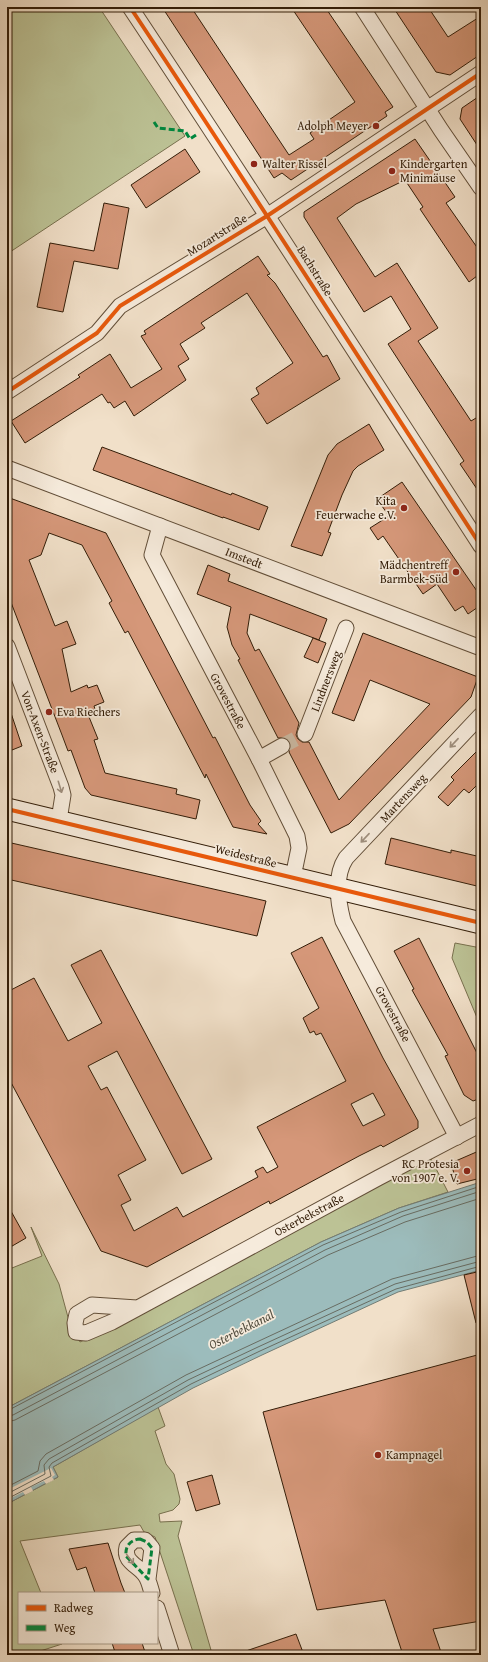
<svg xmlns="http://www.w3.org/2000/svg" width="488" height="1662" font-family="'Gentium Book Plus',serif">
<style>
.green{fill:#bcc295;stroke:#78704e}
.water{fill:#9cbcbc;stroke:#727c74}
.pier{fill:#f1e0c9}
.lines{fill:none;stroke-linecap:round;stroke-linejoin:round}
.shore{stroke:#686c62;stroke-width:1}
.building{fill:#d59779;stroke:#331d08;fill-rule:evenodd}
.street-tunnel{stroke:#cbb9a2;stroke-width:15;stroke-dasharray:15 8;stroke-linecap:butt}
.street-casing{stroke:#624e38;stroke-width:17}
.secondary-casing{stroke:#331d08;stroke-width:23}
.street{stroke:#f6ebdc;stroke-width:15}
.secondary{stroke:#f6ebdc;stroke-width:21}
.quiet{stroke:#00873e;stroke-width:3;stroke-dasharray:6 3;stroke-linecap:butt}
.cycleway-casing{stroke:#f6ebdc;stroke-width:6}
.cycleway{stroke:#e8590c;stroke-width:4}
.oneway{stroke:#9e8e7d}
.poi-dot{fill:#8f2418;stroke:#f6ebdc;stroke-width:1.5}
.labels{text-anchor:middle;stroke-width:3.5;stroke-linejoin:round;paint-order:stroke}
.poi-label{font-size:12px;fill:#331d08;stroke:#f6ebdc;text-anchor:end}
.street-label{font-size:12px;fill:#331d08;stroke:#f6ebdc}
.water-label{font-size:13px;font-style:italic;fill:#524d3e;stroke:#f6ebdc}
</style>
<rect width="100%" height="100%" fill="#f1e0c9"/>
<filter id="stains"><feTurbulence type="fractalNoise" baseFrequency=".005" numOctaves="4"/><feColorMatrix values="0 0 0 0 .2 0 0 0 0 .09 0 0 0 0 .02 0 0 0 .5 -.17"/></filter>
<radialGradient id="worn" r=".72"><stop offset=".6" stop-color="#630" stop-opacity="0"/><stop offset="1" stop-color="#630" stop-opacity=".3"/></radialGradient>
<g class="green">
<path d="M 7,7 L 99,7 L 185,136 L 7,254 Z"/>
<path d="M 455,943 L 481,948 L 481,1019 L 478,1020 L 452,958 Z"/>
<path d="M 430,1157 L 448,1192 L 399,1208 L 321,1242 L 7,1408 L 7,1270 L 42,1256 L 31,1227 L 59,1284 L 69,1321 L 80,1342 L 123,1321 Z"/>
<path d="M 158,1407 L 165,1426 L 155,1431 L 166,1464 L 174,1474 L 180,1499 L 179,1504 L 173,1510 L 159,1514 L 160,1522 L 182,1521 L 178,1536 L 211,1650 L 204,1655 L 194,1655 L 155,1537 L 144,1532 L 140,1525 L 20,1541 L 41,1593 L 19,1593 L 19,1643 L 62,1644 L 28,1655 L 7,1655 L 7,1504 L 58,1477 L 53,1467 Z"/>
</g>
<path class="water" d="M 481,1182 L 481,1270 L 398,1292 L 262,1355 L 193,1388 L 53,1467 L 58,1477 L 7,1504 L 7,1408 L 321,1242 L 399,1208 Z"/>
<path class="pier" d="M 51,1468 L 55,1475 L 52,1477 L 54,1480 L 46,1484 L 44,1481 L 31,1487 L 33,1491 L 25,1495 L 23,1492 L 11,1498 L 12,1501 L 7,1504 L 7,1490 Z"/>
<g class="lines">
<g class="shore">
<path d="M 7,1411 L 323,1245 L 401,1212 L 481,1186"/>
<path d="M 7,1416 L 13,1415 L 325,1250 L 403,1216 L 481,1191"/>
<path d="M 7,1422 L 15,1420 L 328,1255 L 405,1222 L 481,1198"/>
<path d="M 7,1487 L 38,1471 L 40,1461 L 46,1454 L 186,1375 L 392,1279 L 481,1255"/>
<path d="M 7,1494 L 45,1474 L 44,1465 L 49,1459 L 188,1380 L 258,1347 L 395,1284 L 481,1261"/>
<path d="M 7,1499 L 51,1476 L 49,1467 L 52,1463 L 191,1384 L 260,1351 L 396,1289 L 481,1266"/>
</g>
</g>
<g class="building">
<path d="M 162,7 L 191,7 L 289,155 L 314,139 L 310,133 L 355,102 L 291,7 L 325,7 L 393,107 L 385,112 L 387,116 L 291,180 L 282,173 L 274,178 Z"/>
<path d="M 393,7 L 428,7 L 448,37 L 481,16 L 481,54 L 450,75 L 436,72 Z"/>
<path d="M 481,95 L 481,151 L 460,119 L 462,108 Z"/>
<path d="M 415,139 L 455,197 L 446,203 L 481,253 L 481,273 L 469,282 L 420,209 L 423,207 L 405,180 L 356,204 L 337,218 L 375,277 L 397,263 L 438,328 L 418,341 L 471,421 L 476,418 L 481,425 L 481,495 L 460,464 L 464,461 L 388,344 L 411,329 L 391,296 L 364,312 L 304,217 L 304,212 Z"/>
<path d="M 185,149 L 200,172 L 146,208 L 131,185 Z"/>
<path d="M 104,203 L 129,208 L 118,269 L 74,261 L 63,312 L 37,307 L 50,243 L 94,251 Z"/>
<path d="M 258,256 L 270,274 L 267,275 L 275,283 L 323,357 L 327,355 L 340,379 L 267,424 L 251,399 L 259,394 L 256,388 L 293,363 L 247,293 L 201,323 L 205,328 L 180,344 L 189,359 L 178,366 L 186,380 L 134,416 L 125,401 L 114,408 L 110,402 L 108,403 L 102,394 L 25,443 L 11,421 L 80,377 L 78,375 L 110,354 L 131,388 L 162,369 L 141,336 L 146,334 L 144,331 Z"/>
<path d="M 369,424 L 384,450 L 358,466 L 353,471 L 342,495 L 328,532 L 331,533 L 322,556 L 291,546 L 328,455 L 337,444 Z"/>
<path d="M 102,447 L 231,495 L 232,493 L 268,507 L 259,530 L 223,517 L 223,518 L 93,470 Z"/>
<path d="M 402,482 L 481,597 L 481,605 L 468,614 L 463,606 L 455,611 L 437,584 L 423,594 L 383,536 L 378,540 L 370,528 L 389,516 L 377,499 Z"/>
<path d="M 7,497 L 106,533 L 213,738 L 215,737 L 250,805 L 261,821 L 258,824 L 267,834 L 233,827 L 206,774 L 205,778 L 128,631 L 125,633 L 109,603 L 112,601 L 82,545 L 49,533 L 41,555 L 29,560 L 55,626 L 67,621 L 76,644 L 62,649 L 71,692 L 87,685 L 88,688 L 97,685 L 104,702 L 94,706 L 95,709 L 87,712 L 98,739 L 94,740 L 105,773 L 177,789 L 176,794 L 200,800 L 196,819 L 91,795 L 85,788 L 71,750 L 68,751 L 62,735 L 7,592 Z"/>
<path d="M 208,565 L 230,574 L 228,581 L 327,619 L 319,640 L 250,614 L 247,633 L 255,651 L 259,649 L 299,723 L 296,735 L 298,739 L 302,742 L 309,742 L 339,800 L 430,704 L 370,680 L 354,721 L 332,713 L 363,633 L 478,677 L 471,697 L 349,824 L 331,833 L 289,752 L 291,746 L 290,742 L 286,738 L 278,738 L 238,660 L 240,659 L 232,645 L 227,627 L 231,607 L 197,594 Z"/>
<path d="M 313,638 L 326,643 L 318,663 L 304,657 Z"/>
<path d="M 7,707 L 9,707 L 22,746 L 7,752 Z"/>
<path d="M 481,747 L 481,781 L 469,793 L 464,789 L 448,806 L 438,797 L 454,780 L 451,777 Z"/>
<path d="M 391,838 L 451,853 L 451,850 L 481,857 L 481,887 L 385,864 Z"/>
<path d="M 7,842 L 266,901 L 257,936 L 7,879 Z"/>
<path d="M 322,937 L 383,1058 L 418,1121 L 418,1128 L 383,1147 L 381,1145 L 359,1156 L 270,1204 L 269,1201 L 147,1267 L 101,1251 L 7,1075 L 7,992 L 34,978 L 68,1041 L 102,1023 L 71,965 L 101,950 L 212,1159 L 182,1174 L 117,1051 L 88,1066 L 101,1090 L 107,1087 L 146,1160 L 118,1175 L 131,1200 L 121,1205 L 134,1231 L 177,1207 L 183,1217 L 258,1177 L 255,1171 L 263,1167 L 267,1173 L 278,1167 L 257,1127 L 346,1081 L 321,1033 L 316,1035 L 314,1031 L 310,1033 L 303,1018 L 319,1008 L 291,953 ZM 373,1093 L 385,1115 L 363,1126 L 351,1104 Z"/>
<path d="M 419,938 L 481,1061 L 481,1098 L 473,1101 L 464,1095 L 445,1056 L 448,1055 L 412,990 L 414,989 L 394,951 Z"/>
<path d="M 481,1150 L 481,1178 L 457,1184 L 451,1163 Z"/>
<path d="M 7,1204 L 26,1238 L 7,1249 Z"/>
<path d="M 481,1271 L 481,1323 L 476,1323 L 464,1275 Z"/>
<path d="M 481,1354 L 481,1621 L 433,1629 L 442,1655 L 403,1655 L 385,1600 L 317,1610 L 263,1412 Z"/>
<path d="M 212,1475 L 220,1504 L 196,1511 L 187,1482 Z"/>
<path d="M 108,1543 L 121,1583 L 125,1593 L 95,1593 L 86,1567 L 77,1570 L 69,1549 Z"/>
<path d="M 296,1634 L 304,1655 L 240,1655 L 240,1653 Z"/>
<path d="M 112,1643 L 142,1643 L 146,1655 L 116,1655 Z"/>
</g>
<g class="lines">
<path class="street-tunnel" d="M 282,746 L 305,734"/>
<g class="street-casing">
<g id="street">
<path d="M 130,7 C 249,186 364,366 481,546"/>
<path d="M 362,7 L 441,130 L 481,188"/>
<path d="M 7,392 L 97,333 L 120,306 L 267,216 L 481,73"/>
<path d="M 7,468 L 481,648"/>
<path d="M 160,526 L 152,555 L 259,759 L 297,836 L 299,848 L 293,877"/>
<path d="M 7,646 L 61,787 L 63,795 L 59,820"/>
<path d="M 305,734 L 346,628"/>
<path d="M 259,759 L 282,746"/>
<path d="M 457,1137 L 343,921 C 338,902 334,876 346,858 L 481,715"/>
<path d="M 137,1308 L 92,1305 L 77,1314 L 75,1323 L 76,1332 L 86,1333 L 112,1322 L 378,1178 L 481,1124"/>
<path d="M 148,1579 L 152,1548 L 145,1540 L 134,1540 L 127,1547 C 123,1562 138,1565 145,1575 C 149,1580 150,1587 152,1593"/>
<path d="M 157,1608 L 172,1655"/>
</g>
</g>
<g class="secondary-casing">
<path id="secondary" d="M 7,809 L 481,923"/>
</g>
<use href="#street" class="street"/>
<use href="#secondary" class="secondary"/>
<g class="quiet">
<path d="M 154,122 L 158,128 L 185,131 L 190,139 L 196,135"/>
<path d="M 140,1539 L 147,1542 L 152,1548 L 148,1579 L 126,1556 C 125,1546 130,1540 140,1539 Z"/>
</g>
<g class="cycleway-casing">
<g id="cycleway">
<path d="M 130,7 C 249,186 364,366 481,546"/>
<path d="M 7,392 L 97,333 L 120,306 L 267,216 L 481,73"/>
<path d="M 7,809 L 481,923"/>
</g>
</g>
<use href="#cycleway" class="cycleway"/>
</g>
<defs><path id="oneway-shaft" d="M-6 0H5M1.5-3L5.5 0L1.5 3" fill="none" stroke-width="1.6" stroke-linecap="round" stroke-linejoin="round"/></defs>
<g class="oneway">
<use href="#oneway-shaft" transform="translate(454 743) rotate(133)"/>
<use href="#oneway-shaft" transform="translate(60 787) rotate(73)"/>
<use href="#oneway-shaft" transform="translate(365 838) rotate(133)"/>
<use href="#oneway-shaft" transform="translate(130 1559) rotate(54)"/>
</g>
<g class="poi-dot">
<circle cx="376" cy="126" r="4"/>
<circle cx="254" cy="164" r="4"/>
<circle cx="392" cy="171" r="4"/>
<circle cx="404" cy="508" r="4"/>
<circle cx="456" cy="572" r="4"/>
<circle cx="49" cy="712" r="4"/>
<circle cx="467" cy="1171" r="4"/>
<circle cx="378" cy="1455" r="4"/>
</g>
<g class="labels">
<g class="poi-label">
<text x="368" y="130">Adolph Meyer</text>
<text x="262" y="168" text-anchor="start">Walter Rissel</text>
<text x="400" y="168" text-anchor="start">Kindergarten<tspan x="400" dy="14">Minimäuse</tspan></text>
<text x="396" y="505">Kita<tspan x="396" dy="14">Feuerwache e.V.</tspan></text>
<text x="448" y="569">Mädchentreff<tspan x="448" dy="14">Barmbek-Süd</tspan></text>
<text x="57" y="716" text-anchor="start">Eva Riechers</text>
<text x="459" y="1168">RC Protesia<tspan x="459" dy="14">von 1907 e. V.</tspan></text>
<text x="386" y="1459" text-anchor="start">Kampnagel</text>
</g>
<g class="street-label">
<text transform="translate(217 235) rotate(-32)" y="4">Mozartstraße</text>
<text transform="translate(315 271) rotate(58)" y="4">Bachstraße</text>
<text transform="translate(244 558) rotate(21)" y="4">Imstedt</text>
<text transform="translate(326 681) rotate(-69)" y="4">Lindnersweg</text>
<text transform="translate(228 701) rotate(62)" y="4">Grovestraße</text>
<text transform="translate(40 732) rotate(69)" y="4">Von-Axen-Straße</text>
<text transform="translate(403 798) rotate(-47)" y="4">Martensweg</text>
<text transform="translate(246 856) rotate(14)" y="4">Weidestraße</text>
<text transform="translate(393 1014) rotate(62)" y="4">Grovestraße</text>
<text transform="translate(309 1215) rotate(-28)" y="4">Osterbekstraße</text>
</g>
<g class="water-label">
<text transform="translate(241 1329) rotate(-27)" y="5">Osterbekkanal</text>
</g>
</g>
<rect width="488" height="1662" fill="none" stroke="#f1e0c9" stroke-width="24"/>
<rect x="8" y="8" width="472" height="1646" fill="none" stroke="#331d08" stroke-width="2"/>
<rect x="12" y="12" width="464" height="1638" fill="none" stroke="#331d08"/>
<rect x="18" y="1592" width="140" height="52" fill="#f6ebdc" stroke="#a89987"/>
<rect x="26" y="1605" width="20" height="6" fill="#e8590c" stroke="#a89987"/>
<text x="54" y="1612" font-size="12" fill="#331d08">Radweg</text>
<rect x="26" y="1625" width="20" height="6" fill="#00873e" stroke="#a89987"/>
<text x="54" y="1632" font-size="12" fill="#331d08">Weg</text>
<rect width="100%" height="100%" filter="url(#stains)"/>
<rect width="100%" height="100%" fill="url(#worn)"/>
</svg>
